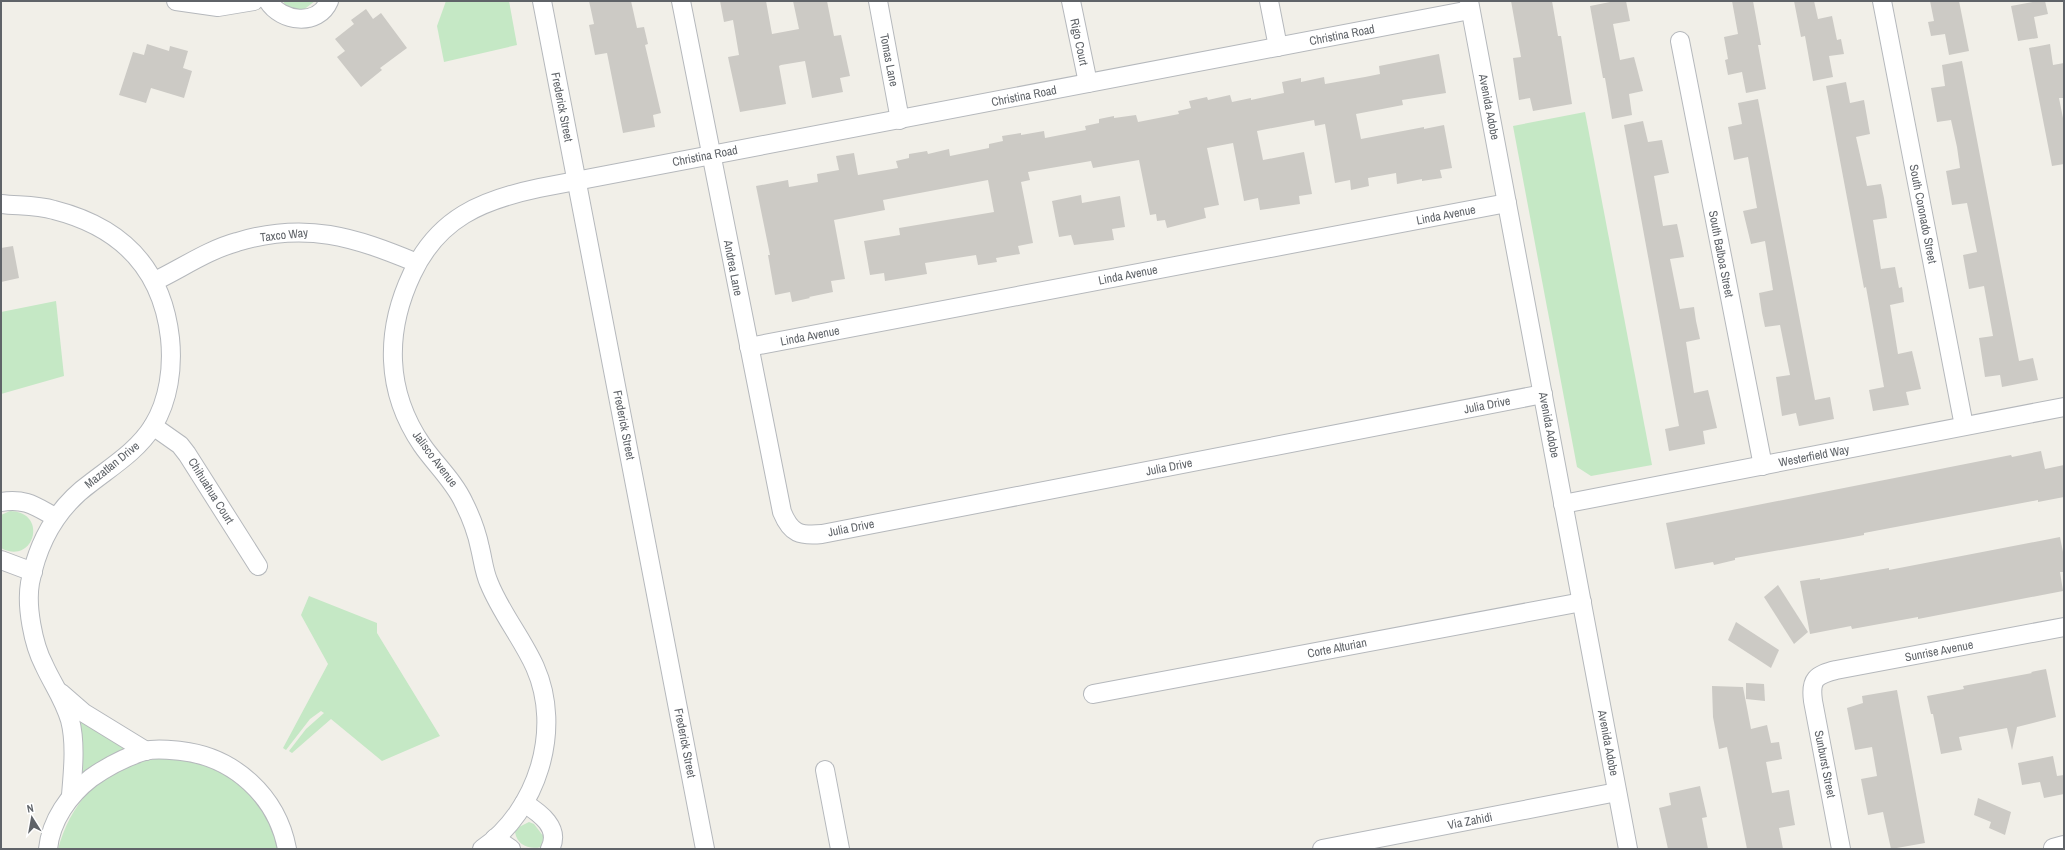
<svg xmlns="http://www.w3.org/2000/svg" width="2065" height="850" font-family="'Archivo Narrow',sans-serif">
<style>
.green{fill:#c5e8c5}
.building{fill:#cccac5}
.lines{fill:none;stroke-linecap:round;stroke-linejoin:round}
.street-casing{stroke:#b5b8bc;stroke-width:20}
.street{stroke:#fff;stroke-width:18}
.labels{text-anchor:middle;stroke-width:3;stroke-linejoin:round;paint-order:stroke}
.street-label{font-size:12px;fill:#5f6368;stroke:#fff}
</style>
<rect width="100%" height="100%" fill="#f1efe8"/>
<g class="green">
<path d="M 283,1 L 315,1 L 302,11 C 293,10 287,10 283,1 Z"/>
<path d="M 446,1 L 509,1 L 517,45 L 444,62 L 437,26 Z"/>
<path d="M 1585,112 L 1652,465 L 1591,476 L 1577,467 L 1513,126 Z"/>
<path d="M 56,301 L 64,376 L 1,394 L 1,312 Z"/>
<path d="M 10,511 C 49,512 34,566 1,548 L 1,515 Z"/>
<path d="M 309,596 L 377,623 L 377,633 L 440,736 L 382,761 L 331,719 L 292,753 L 289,751 L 306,729 L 324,713 L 321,711 L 310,719 L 286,750 L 283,748 L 328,664 L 301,615 Z"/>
<path d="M 80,720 L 125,747 L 125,749 L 83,775 L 81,774 L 76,722 Z"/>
<path d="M 163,758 C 218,760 267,792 278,849 L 58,849 C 72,797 108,763 163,758 Z"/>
<path d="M 529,822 L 534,824 L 544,837 L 541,847 C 529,850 517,845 515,832 L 519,827 Z"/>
</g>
<g class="building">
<path d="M 589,1 L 631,1 L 637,28 L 644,27 L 648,44 L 645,45 L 661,113 L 653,115 L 655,127 L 623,133 L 607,53 L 595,55 L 589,25 L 594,24 Z"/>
<path d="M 720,1 L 766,1 L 772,34 L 799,29 L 793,1 L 827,1 L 834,36 L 841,35 L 850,76 L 840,78 L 843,92 L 812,98 L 805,61 L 781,65 L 779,66 L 786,104 L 740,112 L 728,57 L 739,55 L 733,20 L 724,22 Z"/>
<path d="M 1511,1 L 1552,1 L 1558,36 L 1561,36 L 1572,104 L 1533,111 L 1530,98 L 1519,100 L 1513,58 L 1521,57 Z"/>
<path d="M 1615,1 L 1626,1 L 1630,21 L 1613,24 L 1620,60 L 1634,57 L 1643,91 L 1629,94 L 1632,115 L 1612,119 L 1605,78 L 1603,78 L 1590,6 Z"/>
<path d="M 1732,1 L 1753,1 L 1761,45 L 1758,45 L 1766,89 L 1746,93 L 1742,72 L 1728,75 L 1725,60 L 1728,59 L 1724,37 L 1738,34 Z"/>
<path d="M 1794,1 L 1814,1 L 1818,19 L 1832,16 L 1837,40 L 1841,39 L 1844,54 L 1829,56 L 1833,77 L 1813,81 L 1805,36 L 1801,37 Z"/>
<path d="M 1930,1 L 1959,1 L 1969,51 L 1949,55 L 1945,34 L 1931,36 L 1928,22 L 1934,21 Z"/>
<path d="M 2038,1 L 2045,1 L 2048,14 L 2034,17 L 2038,38 L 2018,41 L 2011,6 Z"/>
<path d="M 366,9 L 373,19 L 381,13 L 407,48 L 380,68 L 382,70 L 361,87 L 337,57 L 345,51 L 335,39 L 354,24 L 351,20 Z"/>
<path d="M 147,44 L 169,51 L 170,46 L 188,51 L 183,68 L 192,71 L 184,98 L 151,88 L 146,103 L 119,95 L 133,52 L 144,55 Z"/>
<path d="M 2050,44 L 2053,65 L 2064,63 L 2064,98 L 2059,98 L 2064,123 L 2064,164 L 2052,166 L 2029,48 Z"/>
<path d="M 1439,54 L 1446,93 L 1402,100 L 1403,105 L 1356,114 L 1361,139 L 1424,127 L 1424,129 L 1444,125 L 1452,168 L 1440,170 L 1442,178 L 1422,181 L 1422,179 L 1397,184 L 1396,173 L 1368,178 L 1369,186 L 1351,190 L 1350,180 L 1335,183 L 1325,124 L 1315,126 L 1314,120 L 1257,131 L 1263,160 L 1304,152 L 1312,194 L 1299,196 L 1300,204 L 1260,210 L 1258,198 L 1244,201 L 1233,143 L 1207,148 L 1219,205 L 1204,208 L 1206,218 L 1167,228 L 1165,220 L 1157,221 L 1156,214 L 1150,215 L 1139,160 L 1093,168 L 1091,161 L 1028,172 L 1030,180 L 1021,182 L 1033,243 L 1018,246 L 1020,254 L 996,258 L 997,262 L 978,265 L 976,255 L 925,263 L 927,274 L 885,281 L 884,273 L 870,275 L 864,241 L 900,235 L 899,228 L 994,212 L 988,180 L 883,200 L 885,210 L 834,220 L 845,279 L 831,281 L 833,292 L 809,297 L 810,298 L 792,302 L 790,292 L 775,295 L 768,255 L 770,255 L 756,186 L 788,180 L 789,187 L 818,182 L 817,174 L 839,170 L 836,156 L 854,153 L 858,175 L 898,168 L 896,161 L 909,158 L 909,154 L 927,151 L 928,154 L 949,149 L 950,156 L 989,148 L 989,144 L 1003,141 L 1002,136 L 1021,133 L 1021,135 L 1044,131 L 1045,138 L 1086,130 L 1085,126 L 1099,123 L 1099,119 L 1114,116 L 1114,118 L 1136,115 L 1138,122 L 1179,114 L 1178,111 L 1191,108 L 1189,101 L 1207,97 L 1208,100 L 1230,95 L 1232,102 L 1251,98 L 1251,100 L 1284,93 L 1282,82 L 1301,78 L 1301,82 L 1324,77 L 1325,84 L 1365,77 L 1380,74 L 1379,66 Z"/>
<path d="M 1962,61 L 2019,361 L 2033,358 L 2038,380 L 2002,387 L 2000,375 L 1985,377 L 1979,338 L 1993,336 L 1984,286 L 1969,289 L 1963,255 L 1977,252 L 1967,203 L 1952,205 L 1946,171 L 1960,168 L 1957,147 L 1951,120 L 1937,122 L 1931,88 L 1945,86 L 1942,65 Z"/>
<path d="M 1846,82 L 1850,103 L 1864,100 L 1870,134 L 1856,137 L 1867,186 L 1881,184 L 1884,198 L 1887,218 L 1873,220 L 1881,269 L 1895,267 L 1899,288 L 1902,287 L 1904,302 L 1890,305 L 1898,354 L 1912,351 L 1921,389 L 1906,392 L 1909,405 L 1873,411 L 1869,390 L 1884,387 L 1866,287 L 1864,288 L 1826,86 Z"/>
<path d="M 1758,99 L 1815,400 L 1830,397 L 1834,419 L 1799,426 L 1796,413 L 1782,416 L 1776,377 L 1790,375 L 1780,325 L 1765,327 L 1762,313 L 1759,293 L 1773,290 L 1765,241 L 1751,244 L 1743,211 L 1757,208 L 1748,157 L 1734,160 L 1728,127 L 1742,124 L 1738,103 Z"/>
<path d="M 1643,121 L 1648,142 L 1662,140 L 1669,173 L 1654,176 L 1663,226 L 1677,224 L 1681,242 L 1684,257 L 1670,259 L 1680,309 L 1694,307 L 1696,321 L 1700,339 L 1686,342 L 1694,393 L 1708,390 L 1717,428 L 1703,431 L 1705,444 L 1669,451 L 1665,429 L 1679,426 L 1624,125 Z"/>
<path d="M 1081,195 L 1082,203 L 1120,196 L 1125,227 L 1112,229 L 1114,240 L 1074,245 L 1071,235 L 1059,237 L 1052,201 Z"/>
<path d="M 13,246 L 19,278 L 1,282 L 1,248 Z"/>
<path d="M 2041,451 L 2045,469 L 2064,465 L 2064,497 L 2038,502 L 2038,500 L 1864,533 L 1864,535 L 1843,539 L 1735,558 L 1735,560 L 1714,565 L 1713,562 L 1675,569 L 1666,523 L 2011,455 L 2012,457 Z"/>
<path d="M 2060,537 L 2064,557 L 2064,572 L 2060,572 L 2063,591 L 1918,619 L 1918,617 L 1852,629 L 1851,626 L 1810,634 L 1800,581 L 1820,578 L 1820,580 L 1889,568 L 1889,570 Z"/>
<path d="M 1778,585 L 1808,632 L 1794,644 L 1764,597 Z"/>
<path d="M 1736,622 L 1779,650 L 1771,668 L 1728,640 Z"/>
<path d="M 2046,669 L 2056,717 L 2017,727 L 2012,750 L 2007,728 L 1959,737 L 1962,750 L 1941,754 L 1933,714 L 1931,714 L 1927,696 L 1964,689 L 1963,686 L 2032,673 L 2031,672 Z"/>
<path d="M 1746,683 L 1764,684 L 1765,701 L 1746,699 Z"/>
<path d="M 1712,686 L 1743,687 L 1751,729 L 1767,725 L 1771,743 L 1779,742 L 1782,759 L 1766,762 L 1772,793 L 1789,790 L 1791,803 L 1795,825 L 1779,828 L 1783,849 L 1747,849 L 1727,747 L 1719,749 L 1713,717 Z"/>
<path d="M 1897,690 L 1925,843 L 1891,849 L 1883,812 L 1868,815 L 1861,779 L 1877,776 L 1872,747 L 1855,750 L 1847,708 L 1863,703 L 1862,696 Z"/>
<path d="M 2053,756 L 2057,776 L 2064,775 L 2064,794 L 2044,798 L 2040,782 L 2022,785 L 2018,763 Z"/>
<path d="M 1700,786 L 1707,817 L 1702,818 L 1708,849 L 1668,849 L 1659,808 L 1671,805 L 1669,793 Z"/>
<path d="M 1978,798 L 2011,812 L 2005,835 L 1989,828 L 1991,822 L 1974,815 Z"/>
</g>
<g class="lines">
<g class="street-casing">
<g id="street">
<path d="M 176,1 L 218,7 L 254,1"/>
<path d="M 268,1 C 281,22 318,27 329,1"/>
<path d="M 542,1 L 705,849"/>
<path d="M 681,1 L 782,512 C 791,534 800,536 822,534 L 1543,394"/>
<path d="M 878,1 L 900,120"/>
<path d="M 1071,1 L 1088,83"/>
<path d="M 1269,1 L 1278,47"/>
<path d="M 1469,1 L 1628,849"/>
<path d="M 1882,1 L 1964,426"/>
<path d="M 1680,41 L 1763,466"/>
<path d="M 1,204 C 18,206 37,205 54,210 C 121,227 162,268 170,338 C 173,367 169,400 153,426 C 138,450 114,465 92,482 C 57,507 38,541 30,583 C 26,606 33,644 44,665 C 53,685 63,697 70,720 C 76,743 73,771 71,795"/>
<path d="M 155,281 C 182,268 208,250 237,242 C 306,221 354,237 417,263"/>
<path d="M 749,347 L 1507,203"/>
<path d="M 153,426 L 180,445 L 187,454 L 258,566"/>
<path d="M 1,502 C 25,498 35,506 55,517"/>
<path d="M 1563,504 L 2064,407"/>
<path d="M 1,560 L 33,572"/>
<path d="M 61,693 L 84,713 L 146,751"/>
<path d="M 1093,694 L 1582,602"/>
<path d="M 825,770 L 840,849"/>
<path d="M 524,803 C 540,813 561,828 550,849"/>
<path d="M 495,838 L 511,849"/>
<path d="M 2053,848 L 2064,845"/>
<path d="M 48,849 C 51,820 69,795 91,778 C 108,766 125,757 145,751 C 156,748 170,750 181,751 C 234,757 277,796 287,849"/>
<path d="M 482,849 C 537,811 563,730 535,667 C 522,638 501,613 489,583 C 484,572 483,560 480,548 C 477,533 471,517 464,503 C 454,481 435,464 422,445 C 385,391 385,331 412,274 C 438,218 482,200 539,188 L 1470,10"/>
<path d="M 1322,849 L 1617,792"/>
<path d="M 1841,849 L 1813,701 C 1810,679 1816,675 1836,670 L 2064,627"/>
</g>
</g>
<use href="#street" class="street"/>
</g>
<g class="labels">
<g class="street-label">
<text transform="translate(1342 35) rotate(-11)" y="4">Christina Road</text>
<text transform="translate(1079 42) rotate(78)" y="4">Rigo Court</text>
<text transform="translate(889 60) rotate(79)" y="4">Tomas Lane</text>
<text transform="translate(1024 96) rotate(-11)" y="4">Christina Road</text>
<text transform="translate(562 107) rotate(79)" y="4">Frederick Street</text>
<text transform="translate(1489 107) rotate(79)" y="4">Avenida Adobe</text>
<text transform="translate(705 156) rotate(-11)" y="4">Christina Road</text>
<text transform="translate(1923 214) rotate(79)" y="4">South Coronado Street</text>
<text transform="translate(1446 215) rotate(-11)" y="4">Linda Avenue</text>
<text transform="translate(284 235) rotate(-6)" y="4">Taxco Way</text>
<text transform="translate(1721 254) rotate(79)" y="4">South Balboa Street</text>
<text transform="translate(733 268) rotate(79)" y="4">Andrea Lane</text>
<text transform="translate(1128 275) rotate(-11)" y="4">Linda Avenue</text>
<text transform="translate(810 336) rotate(-11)" y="4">Linda Avenue</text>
<text transform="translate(1487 405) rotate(-11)" y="4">Julia Drive</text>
<text transform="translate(624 425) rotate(79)" y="4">Frederick Street</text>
<text transform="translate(1549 425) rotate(79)" y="4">Avenida Adobe</text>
<text transform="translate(1814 456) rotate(-11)" y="4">Westerfield Way</text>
<text transform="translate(435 459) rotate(53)" y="4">Jalisco Avenue</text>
<text transform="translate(112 465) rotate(-39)" y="4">Mazatlan Drive</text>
<text transform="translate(1169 467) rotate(-11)" y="4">Julia Drive</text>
<text transform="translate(211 491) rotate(58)" y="4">Chihuahua Court</text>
<text transform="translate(851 528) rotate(-11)" y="4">Julia Drive</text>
<text transform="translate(1337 648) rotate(-11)" y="4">Corte Alturian</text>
<text transform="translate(1939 651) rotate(-11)" y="4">Sunrise Avenue</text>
<text transform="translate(685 743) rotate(79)" y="4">Frederick Street</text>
<text transform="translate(1608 743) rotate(79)" y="4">Avenida Adobe</text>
<text transform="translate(1825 764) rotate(79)" y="4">Sunburst Street</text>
<text transform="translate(1470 821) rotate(-11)" y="4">Via Zahidi</text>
</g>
</g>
<rect width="2065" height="850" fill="none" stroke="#5f6368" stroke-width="4"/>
<g transform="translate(32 818) rotate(349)" stroke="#ffffff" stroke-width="3" paint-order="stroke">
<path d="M0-3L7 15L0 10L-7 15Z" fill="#5f6368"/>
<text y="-6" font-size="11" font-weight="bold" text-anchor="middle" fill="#5f6368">N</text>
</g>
</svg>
